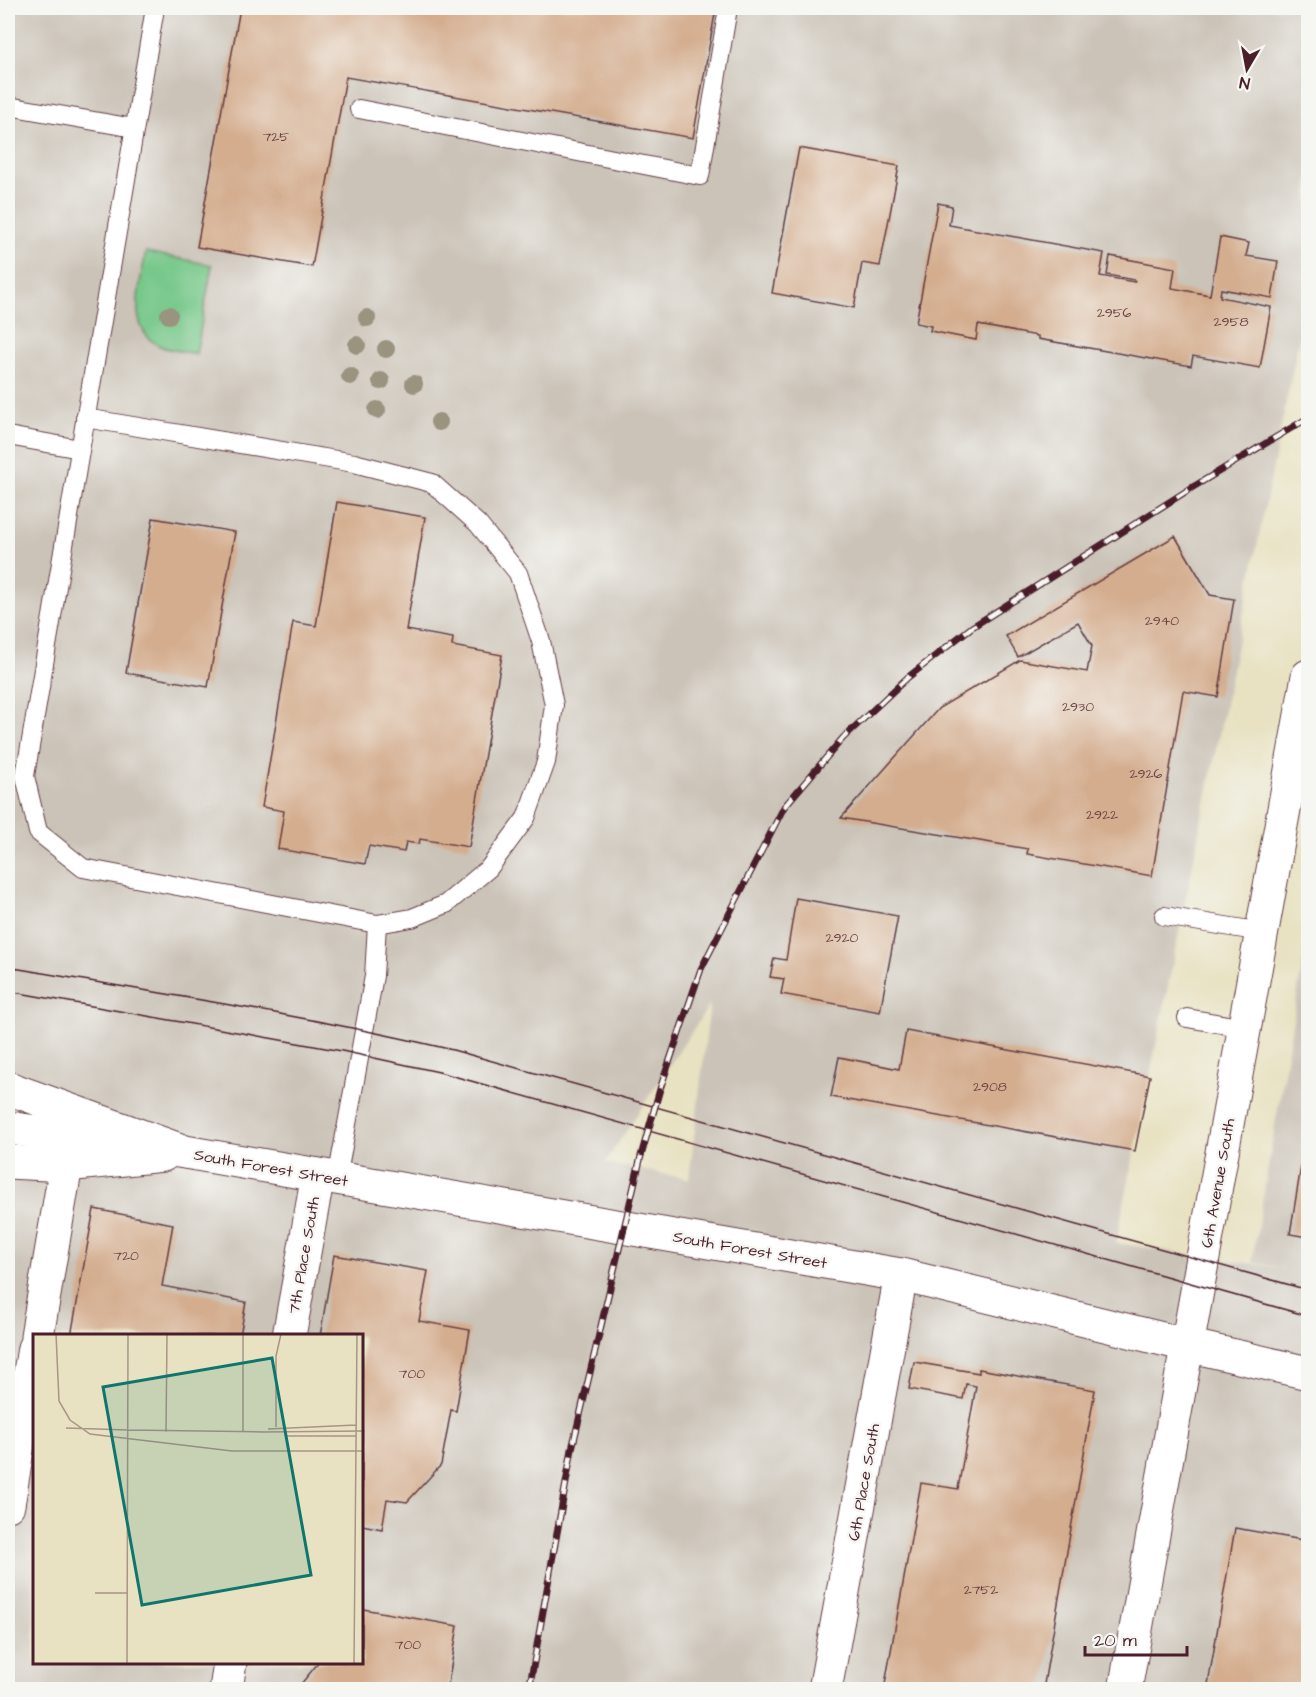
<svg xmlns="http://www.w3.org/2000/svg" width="1316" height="1697" font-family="'Architects Daughter',sans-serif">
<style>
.industrial{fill:#cbc3b8;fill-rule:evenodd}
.green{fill:#77c88a;stroke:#60745a;stroke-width:1.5}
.building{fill:#d4ad8f}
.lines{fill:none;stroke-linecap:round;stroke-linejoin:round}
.lane-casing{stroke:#623c42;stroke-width:20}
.street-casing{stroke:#623c42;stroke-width:35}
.secondary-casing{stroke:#623c42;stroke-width:35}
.highway-casing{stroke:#623c42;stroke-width:35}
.lane{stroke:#fff;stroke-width:18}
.street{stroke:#fff;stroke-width:33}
.secondary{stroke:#fff;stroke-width:33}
.highway{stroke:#fff;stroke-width:33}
.tram{stroke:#4a1f2b;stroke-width:1.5}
.rail-casing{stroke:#4a1f2b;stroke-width:7}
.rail{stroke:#f6f6f2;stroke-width:4.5;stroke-dasharray:14;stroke-linecap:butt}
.tree{fill:#99937f}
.labels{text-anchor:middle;stroke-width:5;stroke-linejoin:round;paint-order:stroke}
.number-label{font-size:14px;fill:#6c4244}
.street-label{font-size:16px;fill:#4a1f2b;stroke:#f6f6f2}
.inset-road{fill:none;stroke:#a99486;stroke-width:1.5}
.view{fill:#0f766e;fill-opacity:0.15;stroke:#0f766e;stroke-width:3}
.inset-edge{fill:none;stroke:#4a1f2b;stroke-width:3}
</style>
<rect width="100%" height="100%" fill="#f6f6f2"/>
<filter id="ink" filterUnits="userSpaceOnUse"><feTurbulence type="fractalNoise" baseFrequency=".0167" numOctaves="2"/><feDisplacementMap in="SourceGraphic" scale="12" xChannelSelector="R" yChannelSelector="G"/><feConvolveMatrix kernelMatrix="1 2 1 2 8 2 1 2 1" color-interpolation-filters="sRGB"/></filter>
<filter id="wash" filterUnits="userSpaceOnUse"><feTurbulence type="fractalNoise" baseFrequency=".008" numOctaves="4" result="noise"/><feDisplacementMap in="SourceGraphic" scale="24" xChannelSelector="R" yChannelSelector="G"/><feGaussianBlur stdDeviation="1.35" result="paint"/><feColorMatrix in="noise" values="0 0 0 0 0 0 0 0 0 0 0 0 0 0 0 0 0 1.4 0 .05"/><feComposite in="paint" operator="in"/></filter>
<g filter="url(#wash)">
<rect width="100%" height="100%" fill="#e8e2c2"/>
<path class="industrial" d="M 8,8 L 1308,8 L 1308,294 L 1116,1243 L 1298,1271 L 1252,1262 L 1308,931 L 1308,1689 L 8,1689 ZM 710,1004 L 689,1179 L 605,1163 ZM 34,1336 L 362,1336 L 362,1662 L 34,1662 Z"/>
<path class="green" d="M 146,252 L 212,265 L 196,354 C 184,351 169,351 158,345 C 125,327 141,281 146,252 Z"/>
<g id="blocks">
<g class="building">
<path d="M 240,8 L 716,8 L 693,138 L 346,77 L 312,267 L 197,247 Z"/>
<path d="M 799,148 L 899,166 L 880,266 L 862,263 L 854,308 L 772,293 Z"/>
<path d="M 938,203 L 952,206 L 949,225 L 1104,253 L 1100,276 L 1134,282 L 1135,280 L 1107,275 L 1110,256 L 1175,268 L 1172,288 L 1210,295 L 1220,237 L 1249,243 L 1246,256 L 1278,261 L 1272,298 L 1221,289 L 1220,297 L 1271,307 L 1260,368 L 1193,356 L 1191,366 L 1038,339 L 1038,336 L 978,325 L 976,340 L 930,331 L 931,326 L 916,323 Z"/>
<path d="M 337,502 L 425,517 L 406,630 L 453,638 L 452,646 L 502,655 L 469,847 L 420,839 L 419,844 L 406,842 L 404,852 L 369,846 L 365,864 L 278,849 L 284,811 L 262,807 L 293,622 L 316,626 Z"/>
<path d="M 153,518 L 235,532 L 208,687 L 126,673 Z"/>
<path d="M 1175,536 L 1210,595 L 1234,599 L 1218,697 L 1183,691 L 1152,876 L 1027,854 L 1028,849 L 841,818 L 939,708 L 1020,660 L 1087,672 L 1092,646 L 1078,622 L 1018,657 L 1006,636 Z"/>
<path d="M 796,898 L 898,916 L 880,1012 L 781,994 L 784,979 L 770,977 L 774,958 L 786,960 Z"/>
<path d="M 906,1031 L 1150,1076 L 1135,1151 L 831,1097 L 839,1057 L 899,1069 Z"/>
<path d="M 1307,1130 L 1308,1130 L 1308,1237 L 1290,1234 Z"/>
<path d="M 94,1209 L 173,1224 L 162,1286 L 246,1302 L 240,1336 L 71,1336 Z"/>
<path d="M 334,1255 L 428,1271 L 419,1321 L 470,1330 L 456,1411 L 451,1410 L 441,1465 L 407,1502 L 387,1499 L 382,1529 L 362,1525 L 362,1336 L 320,1336 Z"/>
<path d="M 914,1362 L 979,1373 L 979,1369 L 1095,1390 L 1043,1690 L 884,1690 L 921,1483 L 958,1489 L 976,1386 L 966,1384 L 963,1399 L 909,1389 Z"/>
<path d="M 1235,1528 L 1308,1541 L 1308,1690 L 1207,1690 Z"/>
<path d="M 363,1609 L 458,1626 L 447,1690 L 296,1690 L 319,1662 L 362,1662 L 362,1611 Z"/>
</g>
</g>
</g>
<g filter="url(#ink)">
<use href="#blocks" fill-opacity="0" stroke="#623c42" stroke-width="1.5"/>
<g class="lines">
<g class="lane-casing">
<g id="lane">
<path d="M 8,106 L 134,128"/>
<path d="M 359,109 L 700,176 L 728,8"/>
<path d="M 85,418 L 354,463 L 432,483 L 478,524 L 518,573 L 541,641 L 554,705 L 546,762 L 526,818 L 489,868 L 446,904 L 412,918 L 377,924 L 83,868 L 38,832 L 25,776 L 155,8"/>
<path d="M 8,436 L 80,449"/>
<path d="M 1164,916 L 1262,932"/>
<path d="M 1187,1018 L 1245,1028"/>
<path d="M 337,1179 L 374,976 L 377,924"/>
</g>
</g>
<g class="street-casing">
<g id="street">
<path d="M 37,1336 L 66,1165"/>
<path d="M 289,1336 L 318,1175"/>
<path d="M 1187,1345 L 1308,1373"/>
<path d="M 8,1505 L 34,1348"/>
<path d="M 226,1690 L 230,1662"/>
<path d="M 825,1690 L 901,1275"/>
</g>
</g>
<g class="secondary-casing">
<g id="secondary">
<path d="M 8,1088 L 185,1152 L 901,1275 L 1187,1345"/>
<path d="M 8,1162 L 66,1165 L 163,1155"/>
<path d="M 1125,1690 L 1308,676"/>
</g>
</g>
<g class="highway-casing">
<path id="highway" d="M 8,1128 L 185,1152"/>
</g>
<use href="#lane" class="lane"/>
<use href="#street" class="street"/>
<use href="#secondary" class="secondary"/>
<use href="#highway" class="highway"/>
<g class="tram">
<path d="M 8,967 C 156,993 306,1015 453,1050 L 1308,1290"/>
<path d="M 8,991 L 342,1051 L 439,1072 L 1308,1316"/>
</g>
<g class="rail-casing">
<path id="rail" d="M 529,1690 L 572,1449 L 641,1156 L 660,1089 L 701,969 L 784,807 L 843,738 L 907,678 L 972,627 L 1193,487 L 1308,418"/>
</g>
<use href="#rail" class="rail"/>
</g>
<g class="tree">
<circle cx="169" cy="315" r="9"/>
<circle cx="367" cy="318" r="9"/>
<circle cx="357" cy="345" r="9"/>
<circle cx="386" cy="349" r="9"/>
<circle cx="350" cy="376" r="9"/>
<circle cx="381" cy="381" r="9"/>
<circle cx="414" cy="384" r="9"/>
<circle cx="377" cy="410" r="9"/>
<circle cx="439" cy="422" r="9"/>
</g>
</g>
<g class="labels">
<g class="number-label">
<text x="276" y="141">725</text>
<text x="1114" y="317">2956</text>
<text x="1231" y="326">2958</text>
<text x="1162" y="625">2940</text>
<text x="1078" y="711">2930</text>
<text x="1146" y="778">2926</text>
<text x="1102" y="819">2922</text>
<text x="842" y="942">2920</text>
<text x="990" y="1091">2908</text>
<text x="126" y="1260">720</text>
<text x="412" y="1378">700</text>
<text x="981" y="1594">2752</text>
<text x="408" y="1649">700</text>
</g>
<g class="street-label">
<text transform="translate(271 1167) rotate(10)" y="6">South Forest Street</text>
<text transform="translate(1217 1183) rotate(-80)" y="6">6th Avenue South</text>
<text transform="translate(750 1249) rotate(10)" y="6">South Forest Street</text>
<text transform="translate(303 1255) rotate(-80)" y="6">7th Place South</text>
<text transform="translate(863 1482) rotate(-80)" y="6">6th Place South</text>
</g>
</g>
<g transform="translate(33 1334)">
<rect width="330" height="330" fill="#e8e2c2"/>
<path class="inset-road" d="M 23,0 L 26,67 L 37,86 L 57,100 L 199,117 L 330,117M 243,93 L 243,22 L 248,0M 33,94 L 95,96M 235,95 L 323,91M 95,96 L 232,98M 133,98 L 134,0M 210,98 L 210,0M 228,98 L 330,97M 253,102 L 323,102M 62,259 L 94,259M 94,330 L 95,0M 321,330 L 324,0"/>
<path class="view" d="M 239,24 L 278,241 L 109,271 L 70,53 Z"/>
<rect width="330" height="330" class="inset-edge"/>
</g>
<rect width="1316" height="1697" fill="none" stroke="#f6f6f2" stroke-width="30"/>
<g transform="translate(1247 69) rotate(190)" stroke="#f6f6f2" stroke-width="4.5" paint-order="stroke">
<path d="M0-4.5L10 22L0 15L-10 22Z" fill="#4a1f2b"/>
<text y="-9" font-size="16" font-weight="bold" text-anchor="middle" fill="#4a1f2b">N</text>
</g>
<path d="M1085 1646v9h102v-9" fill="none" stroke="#4a1f2b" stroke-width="3"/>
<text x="1094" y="1646" font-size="18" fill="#4a1f2b" stroke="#f6f6f2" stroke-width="4.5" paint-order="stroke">20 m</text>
</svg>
